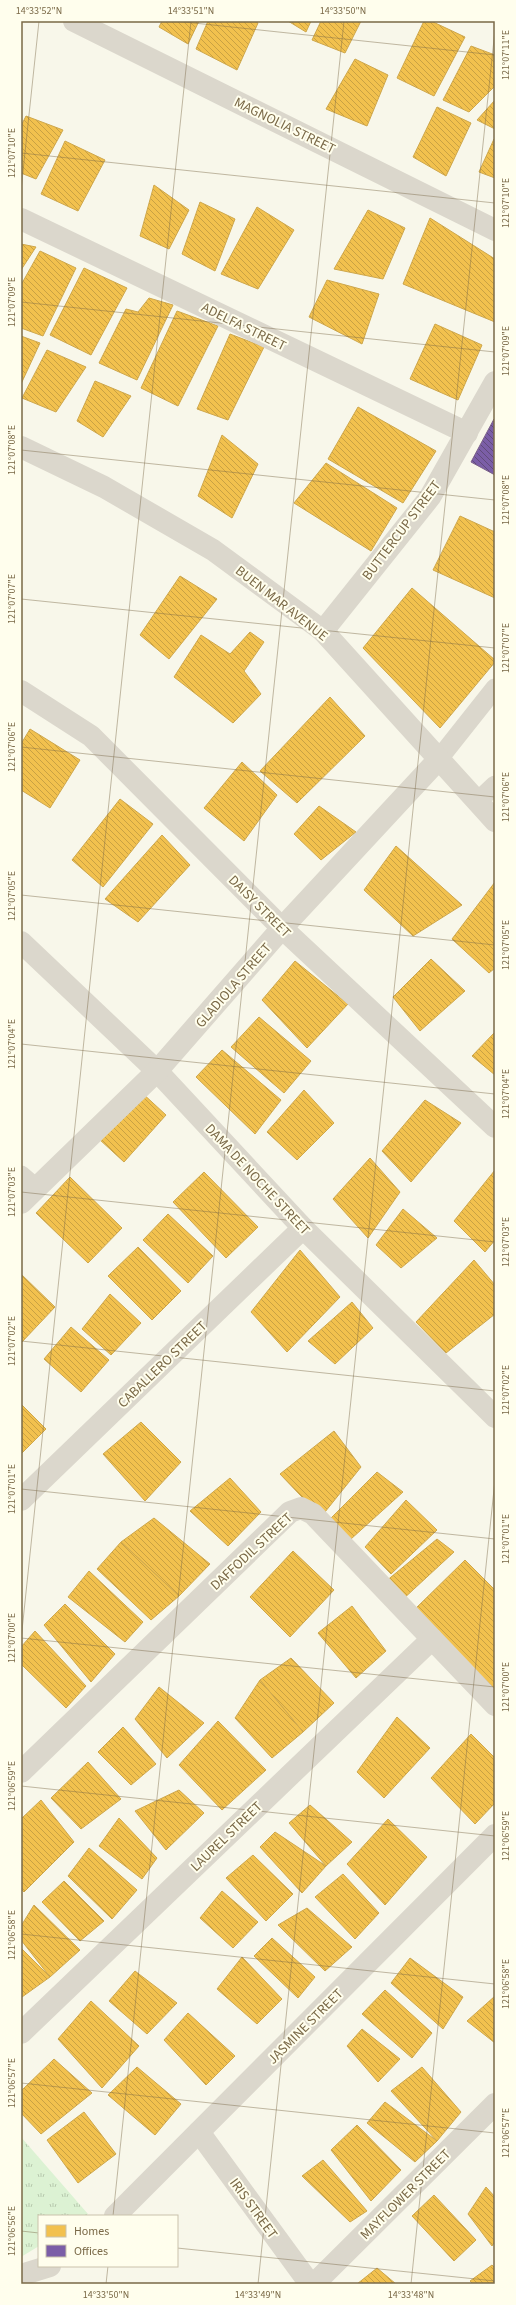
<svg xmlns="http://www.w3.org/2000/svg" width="516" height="2305" font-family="'Source Sans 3',sans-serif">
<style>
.park{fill:url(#park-tufts)}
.homes{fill:url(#homes-back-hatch);stroke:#cea74c}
.offices{fill:url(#offices-back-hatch);stroke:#7b618a}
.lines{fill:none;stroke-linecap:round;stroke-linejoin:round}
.lane{stroke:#dbd7cc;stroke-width:19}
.street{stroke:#dbd7cc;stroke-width:22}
.secondary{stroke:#dbd7cc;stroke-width:22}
.ticks{fill:none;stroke:#7a6947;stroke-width:1;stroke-opacity:0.45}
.labels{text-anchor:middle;stroke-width:4;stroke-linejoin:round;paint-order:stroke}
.street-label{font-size:14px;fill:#7a6947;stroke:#fffeed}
.neatline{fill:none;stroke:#7a6947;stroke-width:1.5}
.ticks-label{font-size:10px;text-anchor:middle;fill:#7a6947}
</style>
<defs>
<pattern id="park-tufts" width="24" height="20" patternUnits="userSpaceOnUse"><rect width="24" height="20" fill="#dcf2d3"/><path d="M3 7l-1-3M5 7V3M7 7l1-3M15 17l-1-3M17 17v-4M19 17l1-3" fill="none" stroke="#b7c8ad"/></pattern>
<pattern id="homes-back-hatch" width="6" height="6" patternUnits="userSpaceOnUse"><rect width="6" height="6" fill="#f2c14e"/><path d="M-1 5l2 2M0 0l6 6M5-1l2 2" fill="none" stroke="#c9a143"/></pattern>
<pattern id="offices-back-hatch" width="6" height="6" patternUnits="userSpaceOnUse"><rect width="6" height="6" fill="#7b5ea7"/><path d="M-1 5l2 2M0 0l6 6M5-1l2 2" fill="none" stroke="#614b7b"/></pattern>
</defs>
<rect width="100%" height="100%" fill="#f8f7ea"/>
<path class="park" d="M 21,2137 L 88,2214 L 85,2216 L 39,2216 L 39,2246 L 21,2257 Z"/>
<g class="homes">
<path d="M 162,21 L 199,21 L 188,44 L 159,27 Z"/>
<path d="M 208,21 L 254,21 L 258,23 L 237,70 L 196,49 Z"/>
<path d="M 288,21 L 311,21 L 306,32 Z"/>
<path d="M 321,21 L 361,21 L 345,53 L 312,40 Z"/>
<path d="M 424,21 L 431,21 L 465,37 L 434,96 L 397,78 Z"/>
<path d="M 471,46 L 495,55 L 495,86 L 469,112 L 443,100 Z"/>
<path d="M 355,59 L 388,75 L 367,126 L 326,109 Z"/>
<path d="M 495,100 L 495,129 L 477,120 Z"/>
<path d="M 437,107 L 471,123 L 446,176 L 413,157 Z"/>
<path d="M 26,116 L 63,130 L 36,179 L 21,173 L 21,126 Z"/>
<path d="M 494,139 L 495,140 L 495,178 L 479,172 Z"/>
<path d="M 65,141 L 105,160 L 78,211 L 41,194 Z"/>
<path d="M 154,185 L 189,210 L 169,249 L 140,236 Z"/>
<path d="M 200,202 L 235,219 L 215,271 L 182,254 Z"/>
<path d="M 257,207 L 294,230 L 258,289 L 221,274 Z"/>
<path d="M 368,210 L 405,228 L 383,279 L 334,269 Z"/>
<path d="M 430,218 L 495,259 L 495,322 L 403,284 Z"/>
<path d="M 21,244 L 36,247 L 21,270 Z"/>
<path d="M 40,251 L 76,268 L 43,336 L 21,328 L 21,285 Z"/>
<path d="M 84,268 L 127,288 L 91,355 L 50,335 Z"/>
<path d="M 327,280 L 379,294 L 362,344 L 309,317 Z"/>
<path d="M 149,298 L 173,305 L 137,380 L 99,363 L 126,309 L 138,312 Z"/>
<path d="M 177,311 L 218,326 L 178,406 L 141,388 Z"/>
<path d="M 435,324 L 482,345 L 458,400 L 410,379 Z"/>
<path d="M 230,334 L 264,347 L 228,420 L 197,409 Z"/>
<path d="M 21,336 L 40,343 L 21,384 Z"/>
<path d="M 47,350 L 86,367 L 56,412 L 22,398 Z"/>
<path d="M 95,381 L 131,396 L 103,437 L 77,421 Z"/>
<path d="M 358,407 L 436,451 L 403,503 L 328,459 Z"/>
<path d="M 222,435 L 258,464 L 232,518 L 198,496 Z"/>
<path d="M 326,463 L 397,508 L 371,551 L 294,503 Z"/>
<path d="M 460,516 L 495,532 L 495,598 L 433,570 Z"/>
<path d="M 180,576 L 217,599 L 169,659 L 140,635 Z"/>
<path d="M 412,588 L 495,660 L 495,662 L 440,728 L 363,648 Z"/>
<path d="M 250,632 L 264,642 L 244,671 L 261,694 L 233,723 L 174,677 L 201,635 L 230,654 Z"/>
<path d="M 330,697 L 365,736 L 297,803 L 260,771 Z"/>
<path d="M 30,729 L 80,760 L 50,808 L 21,790 L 21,744 Z"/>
<path d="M 242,762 L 277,795 L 244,841 L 204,808 Z"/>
<path d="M 120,799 L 153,824 L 103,887 L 72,860 Z"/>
<path d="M 319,806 L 356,832 L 321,860 L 294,834 Z"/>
<path d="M 162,835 L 190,865 L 138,922 L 105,899 Z"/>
<path d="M 396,846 L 462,905 L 413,936 L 364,890 Z"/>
<path d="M 495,882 L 495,968 L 489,973 L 452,939 Z"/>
<path d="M 431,959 L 465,991 L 420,1031 L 393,997 Z"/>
<path d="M 295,961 L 348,1004 L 307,1048 L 262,1000 Z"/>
<path d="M 259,1017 L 311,1061 L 284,1093 L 231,1047 Z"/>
<path d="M 495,1032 L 495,1075 L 472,1056 Z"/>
<path d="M 222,1050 L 281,1100 L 255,1134 L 196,1077 Z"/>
<path d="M 304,1090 L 334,1123 L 297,1160 L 267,1132 Z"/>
<path d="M 140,1091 L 166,1115 L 124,1162 L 99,1139 Z"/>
<path d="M 425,1100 L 461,1123 L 411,1182 L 382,1151 Z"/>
<path d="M 370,1158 L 400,1192 L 368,1238 L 333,1199 Z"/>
<path d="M 495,1170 L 495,1240 L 485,1252 L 454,1221 Z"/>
<path d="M 204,1172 L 258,1227 L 226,1258 L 173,1202 Z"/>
<path d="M 70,1177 L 122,1228 L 88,1263 L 36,1213 Z"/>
<path d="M 403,1209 L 437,1238 L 401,1268 L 376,1245 Z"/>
<path d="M 168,1214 L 213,1256 L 188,1283 L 143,1240 Z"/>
<path d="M 138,1247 L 181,1291 L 152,1320 L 108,1276 Z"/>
<path d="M 300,1250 L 340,1297 L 287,1352 L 251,1312 Z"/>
<path d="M 474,1260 L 495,1285 L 495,1314 L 446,1353 L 416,1322 Z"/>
<path d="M 21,1274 L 55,1307 L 21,1343 Z"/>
<path d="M 110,1294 L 141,1323 L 111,1355 L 82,1329 Z"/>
<path d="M 352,1302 L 373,1328 L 335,1364 L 308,1341 Z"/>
<path d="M 71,1327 L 109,1360 L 81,1392 L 44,1359 Z"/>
<path d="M 21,1404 L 46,1429 L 21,1454 Z"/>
<path d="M 141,1422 L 181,1462 L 145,1501 L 103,1454 Z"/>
<path d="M 334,1431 L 361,1467 L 321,1517 L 280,1474 Z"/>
<path d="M 377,1472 L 403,1492 L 351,1539 L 330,1519 Z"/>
<path d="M 230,1478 L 261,1512 L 228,1546 L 190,1511 Z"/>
<path d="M 406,1500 L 437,1530 L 391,1574 L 365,1547 Z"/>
<path d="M 154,1518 L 210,1564 L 179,1596 L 121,1542 Z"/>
<path d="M 437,1539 L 454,1552 L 401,1601 L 385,1582 Z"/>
<path d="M 121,1542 L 179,1596 L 151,1620 L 97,1569 Z"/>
<path d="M 293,1551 L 334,1590 L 290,1637 L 250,1597 Z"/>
<path d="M 465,1560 L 495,1590 L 495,1693 L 412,1612 Z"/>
<path d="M 89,1571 L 143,1622 L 125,1642 L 68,1597 Z"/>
<path d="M 65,1604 L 115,1654 L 91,1682 L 44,1625 Z"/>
<path d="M 352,1606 L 386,1651 L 356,1678 L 318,1633 Z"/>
<path d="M 35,1631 L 86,1686 L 66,1708 L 21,1664 L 21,1647 Z"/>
<path d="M 291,1658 L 334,1703 L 303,1732 L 260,1680 Z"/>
<path d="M 260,1680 L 303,1732 L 272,1758 L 235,1718 Z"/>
<path d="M 159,1687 L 204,1723 L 167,1758 L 135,1719 Z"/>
<path d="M 397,1717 L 430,1748 L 384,1798 L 357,1772 Z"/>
<path d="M 218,1721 L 266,1770 L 222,1810 L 179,1765 Z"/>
<path d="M 123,1727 L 156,1764 L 131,1785 L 98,1752 Z"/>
<path d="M 471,1734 L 495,1758 L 495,1803 L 475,1824 L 431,1778 Z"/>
<path d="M 88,1762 L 121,1799 L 81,1829 L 51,1798 Z"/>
<path d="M 179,1790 L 204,1813 L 166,1850 L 135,1811 Z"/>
<path d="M 41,1800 L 74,1842 L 24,1892 L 21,1889 L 21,1819 Z"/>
<path d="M 310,1805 L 352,1842 L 326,1866 L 289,1823 Z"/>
<path d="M 119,1818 L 157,1858 L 142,1879 L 99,1846 Z"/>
<path d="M 388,1819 L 427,1857 L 385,1905 L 347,1864 Z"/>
<path d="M 275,1832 L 326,1866 L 302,1893 L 260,1847 Z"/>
<path d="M 89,1848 L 137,1890 L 112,1919 L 68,1876 Z"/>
<path d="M 253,1855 L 293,1894 L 266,1921 L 226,1878 Z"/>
<path d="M 343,1874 L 379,1913 L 355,1939 L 315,1897 Z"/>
<path d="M 64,1881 L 104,1921 L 80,1941 L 42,1902 Z"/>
<path d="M 222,1891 L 258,1922 L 233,1948 L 200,1918 Z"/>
<path d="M 34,1905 L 80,1950 L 50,1977 L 21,1940 L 21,1926 Z"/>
<path d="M 307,1908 L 352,1947 L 325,1971 L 278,1925 Z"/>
<path d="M 272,1938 L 315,1977 L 298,1998 L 254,1956 Z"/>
<path d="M 21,1948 L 50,1977 L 22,1997 L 21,1996 Z"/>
<path d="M 242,1957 L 282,1999 L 257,2024 L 217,1989 Z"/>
<path d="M 410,1958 L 463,1997 L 443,2029 L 391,1983 Z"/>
<path d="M 135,1971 L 177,2003 L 147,2034 L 109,2001 Z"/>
<path d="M 385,1990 L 432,2033 L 412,2058 L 362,2014 Z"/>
<path d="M 495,1996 L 495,2043 L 467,2021 Z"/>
<path d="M 91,2001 L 139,2046 L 102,2088 L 58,2039 Z"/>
<path d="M 188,2013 L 235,2056 L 206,2085 L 164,2040 Z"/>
<path d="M 362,2029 L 400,2059 L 378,2082 L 347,2046 Z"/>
<path d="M 54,2059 L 92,2093 L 41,2134 L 21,2113 L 21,2091 Z"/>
<path d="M 137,2067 L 181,2104 L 155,2135 L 108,2095 Z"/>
<path d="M 422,2067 L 461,2112 L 437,2141 L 391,2091 Z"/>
<path d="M 385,2102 L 437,2141 L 415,2162 L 367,2123 Z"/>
<path d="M 84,2112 L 116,2154 L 78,2183 L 47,2140 Z"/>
<path d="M 357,2125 L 401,2170 L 371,2201 L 331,2150 Z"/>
<path d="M 323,2160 L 367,2211 L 350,2222 L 302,2176 Z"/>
<path d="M 486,2187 L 495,2197 L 495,2241 L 492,2246 L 468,2214 Z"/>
<path d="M 434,2195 L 476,2240 L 454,2261 L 412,2216 Z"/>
<path d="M 492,2265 L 495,2268 L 495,2284 L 473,2284 L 470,2281 Z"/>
<path d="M 377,2268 L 396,2284 L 357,2284 Z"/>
</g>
<path class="offices" d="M 494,419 L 495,419 L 495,475 L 471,462 Z"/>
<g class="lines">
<g class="lane">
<path d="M 438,760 L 495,688"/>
<path d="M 477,802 L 495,785"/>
<path d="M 21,1175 L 36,1188"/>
</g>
<g class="street">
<path d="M 74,21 L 495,230"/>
<path d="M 21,219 L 467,433"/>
<path d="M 323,631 L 430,497 L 495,382"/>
<path d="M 21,691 L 91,736 L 282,928 L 495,1127"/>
<path d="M 21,942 L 157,1071 L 303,1228 L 495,1417"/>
<path d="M 21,1203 L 157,1071 L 282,928 L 438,760"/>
<path d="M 21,1500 L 303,1228"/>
<path d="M 21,1772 L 290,1512 L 301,1508 L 313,1514 L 495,1705"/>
<path d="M 21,2033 L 432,1639"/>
<path d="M 199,2132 L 310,2284"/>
<path d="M 314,2284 L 495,2104"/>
</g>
<g class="secondary">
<path d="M 21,447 L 104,487 L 213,550 L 323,631 L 495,821"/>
<path d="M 115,2216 L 495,1835"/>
<path d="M 21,2275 L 50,2266"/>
</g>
</g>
<path class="ticks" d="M 175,21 L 495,55M 21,153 L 495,203M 21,190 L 39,21M 21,302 L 495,352M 21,450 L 495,500M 21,599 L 495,648M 21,747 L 495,797M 21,895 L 495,945M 21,1044 L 495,1094M 21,1192 L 495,1242M 21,1341 L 495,1391M 21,1489 L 495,1539M 21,1638 L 495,1687M 21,1640 L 191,21M 21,1786 L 495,1836M 21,1934 L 495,1984M 21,2083 L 495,2133M 113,2216 L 344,21M 21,2231 L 39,2233M 177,2248 L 495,2281M 106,2284 L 108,2266M 258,2284 L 495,30M 411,2284 L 495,1480"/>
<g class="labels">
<g class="street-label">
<text transform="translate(285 125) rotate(26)" y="5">MAGNOLIA STREET</text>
<text transform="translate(244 326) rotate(26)" y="5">ADELFA STREET</text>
<text transform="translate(401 530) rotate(-53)" y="5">BUTTERCUP STREET</text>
<text transform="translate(282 603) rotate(38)" y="5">BUEN MAR AVENUE</text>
<text transform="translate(260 906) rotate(45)" y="5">DAISY STREET</text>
<text transform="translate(233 985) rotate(-49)" y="5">GLADIOLA STREET</text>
<text transform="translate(258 1179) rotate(47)" y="5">DAMA DE NOCHE STREET</text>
<text transform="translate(162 1364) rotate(-44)" y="5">CABALLERO STREET</text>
<text transform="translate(251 1551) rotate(-43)" y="5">DAFFODIL STREET</text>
<text transform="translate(226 1836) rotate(-44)" y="5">LAUREL STREET</text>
<text transform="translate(305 2026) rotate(-45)" y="5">JASMINE STREET</text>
<text transform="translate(405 2194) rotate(-45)" y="5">MAYFLOWER STREET</text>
<text transform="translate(254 2208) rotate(54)" y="5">IRIS STREET</text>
</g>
</g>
<rect width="516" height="2305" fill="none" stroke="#fffeed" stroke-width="44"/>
<rect x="38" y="2215" width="140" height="52" fill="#fffeed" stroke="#cac2ab"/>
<rect x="46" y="2225" width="20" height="12" fill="#f2c14e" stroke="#cac2ab"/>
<text x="74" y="2235" font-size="12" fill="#7a6947">Homes</text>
<rect x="46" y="2245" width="20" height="12" fill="#7b5ea7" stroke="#cac2ab"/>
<text x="74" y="2255" font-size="12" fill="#7a6947">Offices</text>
<rect x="22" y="22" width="472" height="2261" class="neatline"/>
<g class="ticks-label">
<text x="39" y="14">14°33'52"N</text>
<text x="191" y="14">14°33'51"N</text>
<text x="343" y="14">14°33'50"N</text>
<text transform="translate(505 55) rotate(-90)" y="4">121°07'11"E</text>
<text transform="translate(11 153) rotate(-90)" y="4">121°07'10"E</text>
<text transform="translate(505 203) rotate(-90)" y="4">121°07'10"E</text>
<text transform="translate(11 302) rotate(-90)" y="4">121°07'09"E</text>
<text transform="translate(505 351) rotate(-90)" y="4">121°07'09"E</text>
<text transform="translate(11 450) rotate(-90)" y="4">121°07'08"E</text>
<text transform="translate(505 500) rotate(-90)" y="4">121°07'08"E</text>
<text transform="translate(11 599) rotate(-90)" y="4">121°07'07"E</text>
<text transform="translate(505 648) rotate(-90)" y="4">121°07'07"E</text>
<text transform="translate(11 747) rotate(-90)" y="4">121°07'06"E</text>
<text transform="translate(505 797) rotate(-90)" y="4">121°07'06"E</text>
<text transform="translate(11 896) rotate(-90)" y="4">121°07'05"E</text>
<text transform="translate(505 945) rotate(-90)" y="4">121°07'05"E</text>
<text transform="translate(11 1044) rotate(-90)" y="4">121°07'04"E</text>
<text transform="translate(505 1094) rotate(-90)" y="4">121°07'04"E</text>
<text transform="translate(11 1192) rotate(-90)" y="4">121°07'03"E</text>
<text transform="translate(505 1242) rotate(-90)" y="4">121°07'03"E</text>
<text transform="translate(11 1341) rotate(-90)" y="4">121°07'02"E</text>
<text transform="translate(505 1390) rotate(-90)" y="4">121°07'02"E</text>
<text transform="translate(11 1489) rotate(-90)" y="4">121°07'01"E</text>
<text transform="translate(505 1539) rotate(-90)" y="4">121°07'01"E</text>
<text transform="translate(11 1638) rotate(-90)" y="4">121°07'00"E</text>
<text transform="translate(505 1687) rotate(-90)" y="4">121°07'00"E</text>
<text transform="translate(11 1786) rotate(-90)" y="4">121°06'59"E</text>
<text transform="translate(505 1836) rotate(-90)" y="4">121°06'59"E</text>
<text transform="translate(11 1935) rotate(-90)" y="4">121°06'58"E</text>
<text transform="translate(505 1984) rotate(-90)" y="4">121°06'58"E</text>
<text transform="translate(11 2083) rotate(-90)" y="4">121°06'57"E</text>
<text transform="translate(505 2133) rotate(-90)" y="4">121°06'57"E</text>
<text transform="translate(11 2231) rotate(-90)" y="4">121°06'56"E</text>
<text x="106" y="2298">14°33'50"N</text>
<text x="258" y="2298">14°33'49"N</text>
<text x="411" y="2298">14°33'48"N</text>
</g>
</svg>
